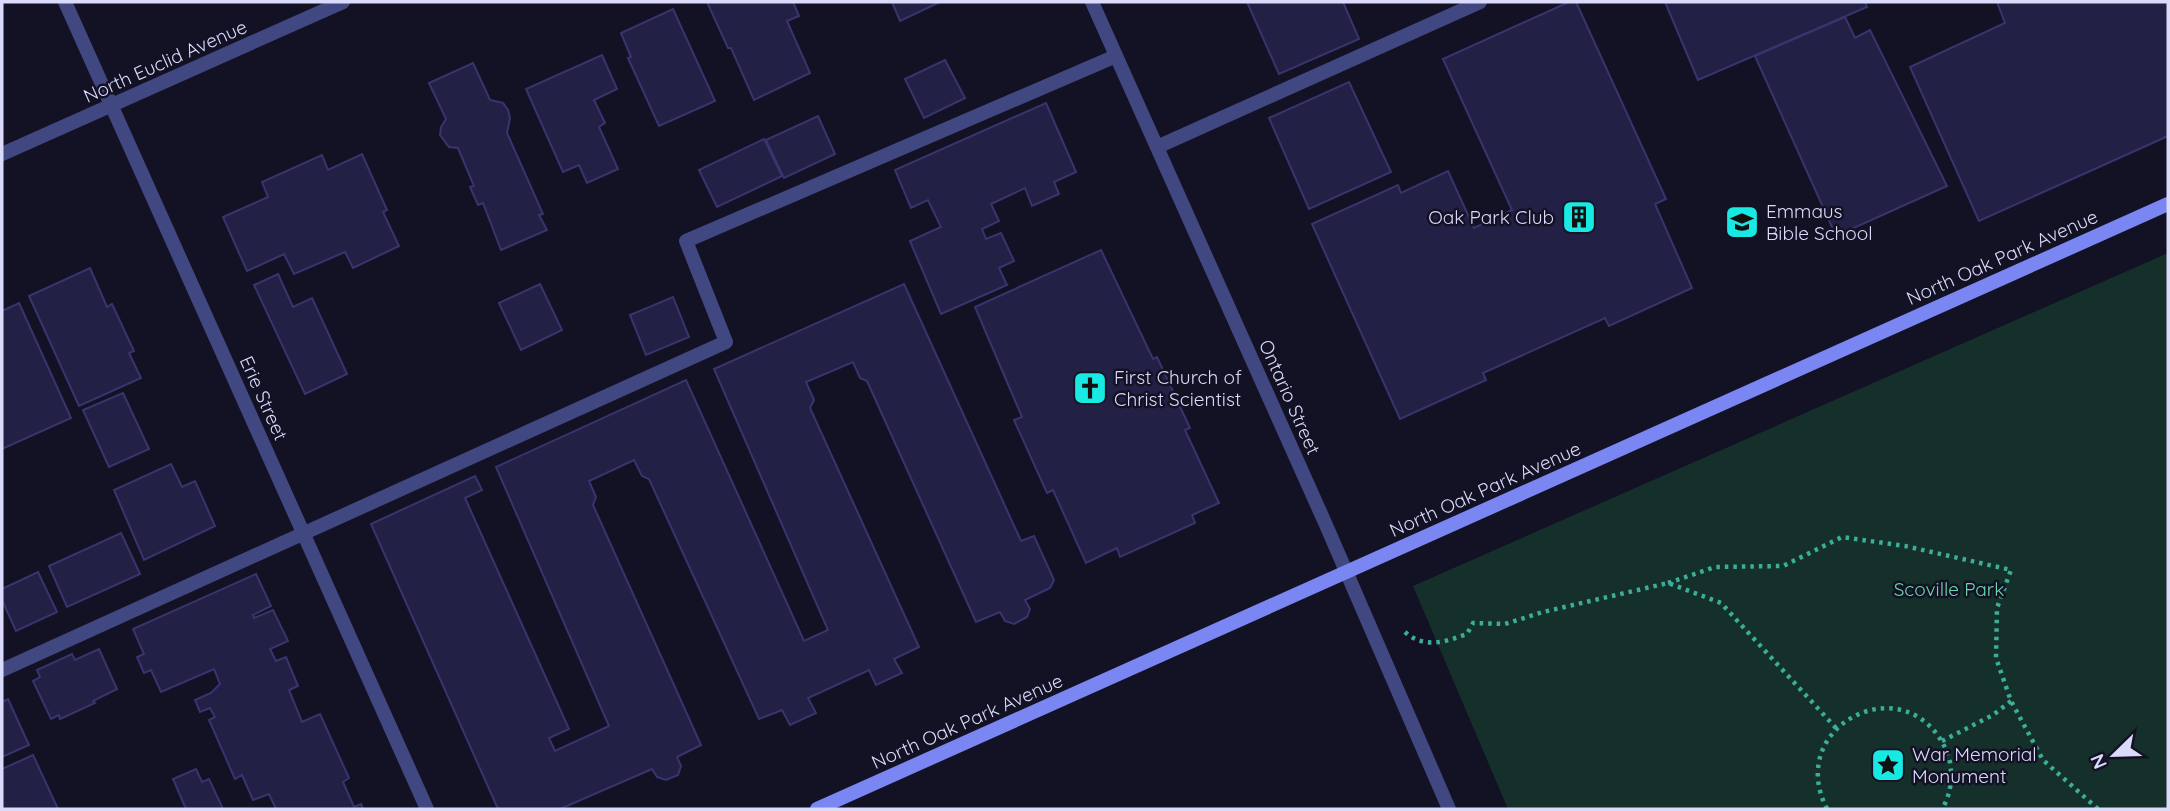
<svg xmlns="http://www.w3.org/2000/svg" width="2170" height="811" font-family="Quicksand,sans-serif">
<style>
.green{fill:#152f2b}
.building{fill:#222045;stroke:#38346e;stroke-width:2}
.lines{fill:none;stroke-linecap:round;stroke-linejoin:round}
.path{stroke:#3cae98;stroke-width:4.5;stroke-dasharray:3.5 5;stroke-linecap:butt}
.lane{stroke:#414780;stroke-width:14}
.street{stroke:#414780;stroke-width:14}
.secondary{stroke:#7a86f2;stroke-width:14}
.labels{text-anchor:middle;stroke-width:5;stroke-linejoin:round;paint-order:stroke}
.street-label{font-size:19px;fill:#dadafb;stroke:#131225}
.poi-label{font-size:19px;fill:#dadafb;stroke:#131225;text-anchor:start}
.park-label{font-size:19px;fill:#6cd5ad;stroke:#131225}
</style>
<rect width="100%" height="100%" fill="#131225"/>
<path class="green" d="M 2168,253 L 2168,809 L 1508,809 L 1413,586 Z"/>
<g class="building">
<path d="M 707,2 L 793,2 L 799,16 L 787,21 L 810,73 L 754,100 L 731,48 L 728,48 Z"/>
<path d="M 892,2 L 940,2 L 900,21 Z"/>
<path d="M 1247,2 L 1343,2 L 1359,39 L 1279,74 Z"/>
<path d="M 1569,2 L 1576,2 L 1666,199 L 1655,204 L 1692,288 L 1609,326 L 1605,318 L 1483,373 L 1486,380 L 1400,419 L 1312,224 L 1398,185 L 1401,193 L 1448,171 L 1474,228 L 1512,210 L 1443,59 Z"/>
<path d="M 1665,2 L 1865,2 L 1867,7 L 1698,80 Z"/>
<path d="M 1997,2 L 2168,2 L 2168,136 L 1979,221 L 1910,67 L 2005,23 Z"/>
<path d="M 673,9 L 715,101 L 659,126 L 628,58 L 631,57 L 621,33 Z"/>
<path d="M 1845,17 L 1855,38 L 1870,30 L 1947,186 L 1836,236 L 1755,56 Z"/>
<path d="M 602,55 L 617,89 L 594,100 L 605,123 L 599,127 L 618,169 L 587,183 L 579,165 L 563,172 L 526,89 Z"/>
<path d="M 945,60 L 965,98 L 924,118 L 905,79 Z"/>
<path d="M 473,63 L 490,100 L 503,103 L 508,110 L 510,118 L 507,133 L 543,214 L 539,215 L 547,230 L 501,250 L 483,203 L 478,205 L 470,187 L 474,186 L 458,148 L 449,147 L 440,135 L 441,127 L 446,119 L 429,83 Z"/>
<path d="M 1349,82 L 1391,172 L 1309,209 L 1269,118 Z"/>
<path d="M 1046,103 L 1076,172 L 1054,182 L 1059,194 L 1032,206 L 1025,188 L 991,204 L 999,221 L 982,229 L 986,239 L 1001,233 L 1014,261 L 999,268 L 1007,285 L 941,314 L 910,241 L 941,227 L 928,200 L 911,208 L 895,170 Z"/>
<path d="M 818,116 L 835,154 L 784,178 L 766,140 Z"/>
<path d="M 764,139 L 782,176 L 717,207 L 699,170 Z"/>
<path d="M 362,154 L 387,210 L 383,212 L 399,246 L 353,268 L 345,252 L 294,274 L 284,254 L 247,271 L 223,217 L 268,197 L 262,182 L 322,155 L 328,170 Z"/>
<path d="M 1101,250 L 1153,359 L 1157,357 L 1190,428 L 1185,430 L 1219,503 L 1192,515 L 1195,523 L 1120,557 L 1117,548 L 1086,563 L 1053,490 L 1047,493 L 1014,420 L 1022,417 L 975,307 Z"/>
<path d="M 90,268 L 107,307 L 112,304 L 134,351 L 129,353 L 141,378 L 79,406 L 29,296 Z"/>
<path d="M 278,274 L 293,307 L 312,298 L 347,374 L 305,394 L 254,285 Z"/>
<path d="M 540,284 L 562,330 L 521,350 L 499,303 Z"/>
<path d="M 904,284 L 1021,541 L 1034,536 L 1054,580 L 1050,588 L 1025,600 L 1030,609 L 1027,617 L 1014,624 L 1005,621 L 1000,612 L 976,622 L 867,381 L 860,378 L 853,362 L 806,382 L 814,400 L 810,408 L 919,647 L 894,659 L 902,673 L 876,685 L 869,670 L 808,698 L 816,713 L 790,725 L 782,710 L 759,719 L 649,479 L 642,476 L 634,460 L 589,481 L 596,497 L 593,505 L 701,745 L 677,757 L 681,766 L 678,775 L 666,780 L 657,777 L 652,769 L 560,809 L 498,809 L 371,524 L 475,476 L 482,490 L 465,498 L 569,729 L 549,738 L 555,751 L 609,726 L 496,467 L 686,380 L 804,641 L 828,630 L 714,369 Z"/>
<path d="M 673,297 L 689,337 L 646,355 L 630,315 Z"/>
<path d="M 19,303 L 71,418 L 2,449 L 2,311 Z"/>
<path d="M 123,393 L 149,449 L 109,467 L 83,410 Z"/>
<path d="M 171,464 L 182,487 L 195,481 L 215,526 L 144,560 L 114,490 Z"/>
<path d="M 121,533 L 140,574 L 67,607 L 49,566 Z"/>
<path d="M 38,572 L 57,612 L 16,631 L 2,600 L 2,589 Z"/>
<path d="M 256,574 L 271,606 L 253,615 L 254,618 L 273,610 L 288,641 L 270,649 L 276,661 L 286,657 L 298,686 L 289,690 L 302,722 L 320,714 L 349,778 L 343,782 L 354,807 L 361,804 L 363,809 L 276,809 L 269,794 L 253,800 L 242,775 L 235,779 L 209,720 L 215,717 L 210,708 L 200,712 L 195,700 L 211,693 L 220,684 L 214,669 L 161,692 L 151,670 L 144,673 L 137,657 L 144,654 L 133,629 Z"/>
<path d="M 99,649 L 117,689 L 93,701 L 95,703 L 60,719 L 59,715 L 51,719 L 33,681 L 40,677 L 37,670 L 72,654 L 75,660 Z"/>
<path d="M 8,699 L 29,745 L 2,757 L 2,702 Z"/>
<path d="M 33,755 L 58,809 L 2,809 L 2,769 Z"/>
<path d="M 196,769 L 202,782 L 209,779 L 223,809 L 186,809 L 173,779 Z"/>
</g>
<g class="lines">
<g class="path">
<path d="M 1668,583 L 1715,567 L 1783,566 L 1842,537 L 1905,546 L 2011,570 L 1997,608 L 1996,658 L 2011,701 L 2043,760 L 2098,809"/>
<path d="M 1405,632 C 1424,649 1445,642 1467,634 L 1473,623 L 1505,624 L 1543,612 L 1668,583 L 1721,603 L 1836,728"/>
<path d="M 1942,741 L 1993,715 L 2011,701"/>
<path d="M 1827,809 C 1783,724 1909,663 1947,752 C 1954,770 1952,793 1942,809"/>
</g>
<g class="lane">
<path d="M 1157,147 L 1480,2"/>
<path d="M 2,670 L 726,342 L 686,241 L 1116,56"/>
</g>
<g class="street">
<path d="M 65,2 L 427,809"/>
<path d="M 1092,2 L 1326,525 L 1449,809"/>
<path d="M 2,154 L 343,2"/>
</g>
<path class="secondary" d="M 817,809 L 2168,204"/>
</g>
<defs>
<g id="building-square" transform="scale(1.75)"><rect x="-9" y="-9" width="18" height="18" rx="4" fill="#18e9e3" stroke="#131225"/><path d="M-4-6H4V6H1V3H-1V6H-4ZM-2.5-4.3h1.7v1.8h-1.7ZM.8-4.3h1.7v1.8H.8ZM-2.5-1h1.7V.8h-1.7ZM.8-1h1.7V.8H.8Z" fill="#111"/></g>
<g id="school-square" transform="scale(1.75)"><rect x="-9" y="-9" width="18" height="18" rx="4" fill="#18e9e3" stroke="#131225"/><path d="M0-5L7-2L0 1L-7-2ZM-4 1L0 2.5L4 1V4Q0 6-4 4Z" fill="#111"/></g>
<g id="church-square" transform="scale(1.75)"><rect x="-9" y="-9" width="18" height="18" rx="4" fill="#18e9e3" stroke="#131225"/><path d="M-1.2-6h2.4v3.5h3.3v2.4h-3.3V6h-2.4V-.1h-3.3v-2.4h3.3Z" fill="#111"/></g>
<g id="sight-square" transform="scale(1.75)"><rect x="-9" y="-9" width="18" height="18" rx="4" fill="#18e9e3" stroke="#131225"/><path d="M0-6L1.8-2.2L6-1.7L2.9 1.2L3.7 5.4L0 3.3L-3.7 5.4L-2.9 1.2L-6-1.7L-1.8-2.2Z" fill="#111"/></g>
</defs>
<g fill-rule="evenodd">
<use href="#building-square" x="1579" y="217"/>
<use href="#school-square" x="1742" y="222"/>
<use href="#church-square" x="1090" y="388"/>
<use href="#sight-square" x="1888" y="765"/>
</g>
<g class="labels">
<g class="street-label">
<text transform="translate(165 61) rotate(-24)" y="7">North Euclid Avenue</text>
<text transform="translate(2002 257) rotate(-24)" y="7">North Oak Park Avenue</text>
<text transform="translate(1290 397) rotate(66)" y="7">Ontario Street</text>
<text transform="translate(264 398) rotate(66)" y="7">Erie Street</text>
<text transform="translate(1485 489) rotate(-24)" y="7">North Oak Park Avenue</text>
<text transform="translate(967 721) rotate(-24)" y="7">North Oak Park Avenue</text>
</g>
<g class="poi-label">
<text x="1766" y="218">Emmaus<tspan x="1766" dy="22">Bible School</tspan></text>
<text x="1554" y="224" text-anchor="end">Oak Park Club</text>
<text x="1114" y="384">First Church of<tspan x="1114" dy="22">Christ Scientist</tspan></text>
<text x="1912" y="761">War Memorial<tspan x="1912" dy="22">Monument</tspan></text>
</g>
<g class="park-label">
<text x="1949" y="596">Scoville Park</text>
</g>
</g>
<rect width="2170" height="811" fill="none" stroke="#dadafb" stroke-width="7"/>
<g transform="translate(2114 755) rotate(247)" stroke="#131225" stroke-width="5" paint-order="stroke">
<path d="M0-5L12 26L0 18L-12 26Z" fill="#dadafb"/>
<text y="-10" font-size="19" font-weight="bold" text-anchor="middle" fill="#dadafb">N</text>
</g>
</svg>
